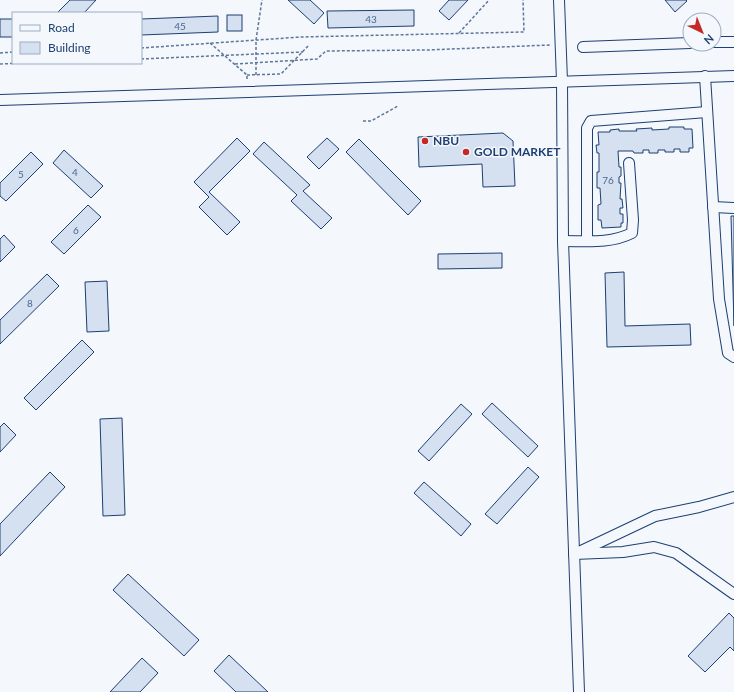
<svg xmlns="http://www.w3.org/2000/svg" width="734" height="692" font-family="Lato,sans-serif">
<style>
.building{fill:#d5e0f0;stroke:#1d3f73}
.lines{fill:none;stroke-linecap:round;stroke-linejoin:round}
.minor-casing{stroke:#1d3f73;stroke-width:12}
.path{stroke:#5e769c;stroke-width:1.5;stroke-dasharray:3 2;stroke-linecap:butt}
.minor{stroke:#f4f7fb;stroke-width:10}
.poi-dot{fill:#c62828;stroke:#f4f7fb;stroke-width:1.5}
.labels{text-anchor:middle;stroke-width:3;stroke-linejoin:round;paint-order:stroke}
.number-label{font-size:10px;fill:#4b6792}
.poi-label{font-size:12px;font-weight:bold;fill:#1d3f73;stroke:#f4f7fb;text-anchor:start}
</style>
<rect width="100%" height="100%" fill="#f4f7fb"/>
<g class="building">
<path d="M 70,0 L 96,0 L 84,13 L 57,13 Z"/>
<path d="M 288,0 L 310,0 L 324,13 L 314,24 Z"/>
<path d="M 449,0 L 468,0 L 449,20 L 439,11 Z"/>
<path d="M 665,0 L 686,0 L 687,1 L 675,12 Z"/>
<path d="M 414,10 L 414,26 L 328,28 L 327,11 Z"/>
<rect x="227" y="15" width="15" height="16"/>
<path d="M 218,16 L 218,32 L 141,35 L 141,19 Z"/>
<rect x="0" y="19" width="13" height="18"/>
<path d="M 669,127 L 684,127 L 684,129 L 692,129 L 693,148 L 689,148 L 689,152 L 680,152 L 680,149 L 674,149 L 674,152 L 665,152 L 665,150 L 658,150 L 658,153 L 649,153 L 649,150 L 643,150 L 643,153 L 634,153 L 633,151 L 618,151 L 619,167 L 621,167 L 621,176 L 619,177 L 619,183 L 621,183 L 620,199 L 622,199 L 623,208 L 620,208 L 620,214 L 623,214 L 623,223 L 621,223 L 621,227 L 602,228 L 601,220 L 598,220 L 598,205 L 601,204 L 600,188 L 597,188 L 597,172 L 599,172 L 599,153 L 597,153 L 596,145 L 599,145 L 598,132 L 610,132 L 610,130 L 619,129 L 619,131 L 637,131 L 636,129 L 652,128 L 652,130 L 669,129 Z"/>
<path d="M 503,133 L 513,141 L 515,186 L 483,187 L 482,164 L 419,167 L 418,137 Z"/>
<path d="M 237,138 L 250,151 L 209,192 L 240,222 L 227,235 L 199,207 L 209,197 L 194,182 Z"/>
<path d="M 327,138 L 339,149 L 319,169 L 307,157 Z"/>
<path d="M 359,139 L 421,201 L 408,215 L 346,152 Z"/>
<path d="M 264,142 L 310,185 L 303,191 L 332,218 L 321,229 L 291,201 L 297,195 L 253,154 Z"/>
<path d="M 64,150 L 103,186 L 91,198 L 53,163 Z"/>
<path d="M 31,152 L 43,164 L 6,201 L 0,196 L 0,183 Z"/>
<path d="M 88,205 L 101,217 L 64,254 L 51,242 Z"/>
<path d="M 731,216 L 734,216 L 734,326 Z"/>
<path d="M 4,235 L 15,247 L 0,262 L 0,239 Z"/>
<path d="M 502,253 L 502,268 L 438,269 L 438,254 Z"/>
<path d="M 624,272 L 625,326 L 690,324 L 691,345 L 607,347 L 605,273 Z"/>
<path d="M 47,274 L 59,286 L 0,344 L 0,320 Z"/>
<path d="M 107,281 L 109,331 L 87,332 L 85,282 Z"/>
<path d="M 82,340 L 94,352 L 36,410 L 24,398 Z"/>
<path d="M 492,403 L 538,446 L 528,457 L 482,414 Z"/>
<path d="M 461,404 L 472,414 L 429,461 L 418,451 Z"/>
<path d="M 122,418 L 125,515 L 103,516 L 100,419 Z"/>
<path d="M 4,423 L 16,435 L 0,452 L 0,427 Z"/>
<path d="M 528,467 L 539,477 L 497,524 L 485,514 Z"/>
<path d="M 50,472 L 65,487 L 0,556 L 0,524 Z"/>
<path d="M 424,482 L 471,524 L 461,536 L 414,493 Z"/>
<path d="M 128,574 L 199,640 L 184,656 L 113,590 Z"/>
<path d="M 729,613 L 734,618 L 734,651 L 730,647 L 705,672 L 688,656 Z"/>
<path d="M 229,655 L 268,692 L 236,692 L 214,671 Z"/>
<path d="M 142,658 L 158,673 L 140,692 L 110,692 Z"/>
</g>
<g class="lines">
<g class="minor-casing">
<g id="minor">
<path d="M 559,0 L 562,81 L 563,241 L 579,692"/>
<path d="M 714,42 L 734,42"/>
<path d="M 583,47 L 690,43"/>
<path d="M 705,76 L 719,299 L 728,353 L 734,357"/>
<path d="M 0,100 L 734,76"/>
<path d="M 713,207 L 734,208"/>
<path d="M 563,241 C 587,241 610,244 632,233 L 633,220 L 629,163"/>
<path d="M 587,241 L 587,128 L 591,121 L 707,112"/>
<path d="M 579,552 L 655,516 L 699,507 L 734,497"/>
<path d="M 574,554 L 623,552 L 654,547 L 676,553 L 734,594"/>
</g>
</g>
<g class="path">
<path d="M 459,33 L 489,0"/>
<path d="M 210,43 L 247,75 L 247,79"/>
<path d="M 141,48 L 301,37 L 524,32 L 523,0"/>
<path d="M 0,53 L 13,52"/>
<path d="M 141,59 L 303,52"/>
<path d="M 0,64 L 24,63"/>
<path d="M 235,64 L 317,59 L 326,51 L 427,50 L 550,45"/>
<path d="M 247,75 L 281,74 L 309,45"/>
<path d="M 256,75 L 256,40 L 262,0"/>
<path d="M 363,121 L 371,121 L 398,106"/>
</g>
<use href="#minor" class="minor"/>
</g>
<g class="poi-dot">
<circle cx="425" cy="141" r="4"/>
<circle cx="466" cy="152" r="4"/>
</g>
<g class="labels">
<g class="number-label">
<text x="371" y="23">43</text>
<text x="180" y="30">45</text>
<text x="75" y="176">4</text>
<text x="21" y="178">5</text>
<text x="608" y="184">76</text>
<text x="76" y="234">6</text>
<text x="30" y="307">8</text>
</g>
<g class="poi-label">
<text x="433" y="145">NBU</text>
<text x="474" y="156">GOLD MARKET</text>
</g>
</g>
<rect x="12" y="12" width="130" height="52" fill="#f4f7fb" stroke="#9eadc5"/>
<rect x="20" y="25" width="20" height="6" fill="#f4f7fb" stroke="#9eadc5"/>
<text x="48" y="32" font-size="12" fill="#1d3f73">Road</text>
<rect x="20" y="42" width="20" height="12" fill="#d5e0f0" stroke="#9eadc5"/>
<text x="48" y="52" font-size="12" fill="#1d3f73">Building</text>
<g transform="translate(702 32) rotate(137)"><circle r="19" fill="#f4f7fb" stroke="#9eadc5"/>
<path d="M0-3L7 15L0 10L-7 15Z" fill="#c62828"/>
<text y="-6" font-size="11" font-weight="bold" text-anchor="middle" fill="#1d3f73">N</text>
</g>
</svg>
